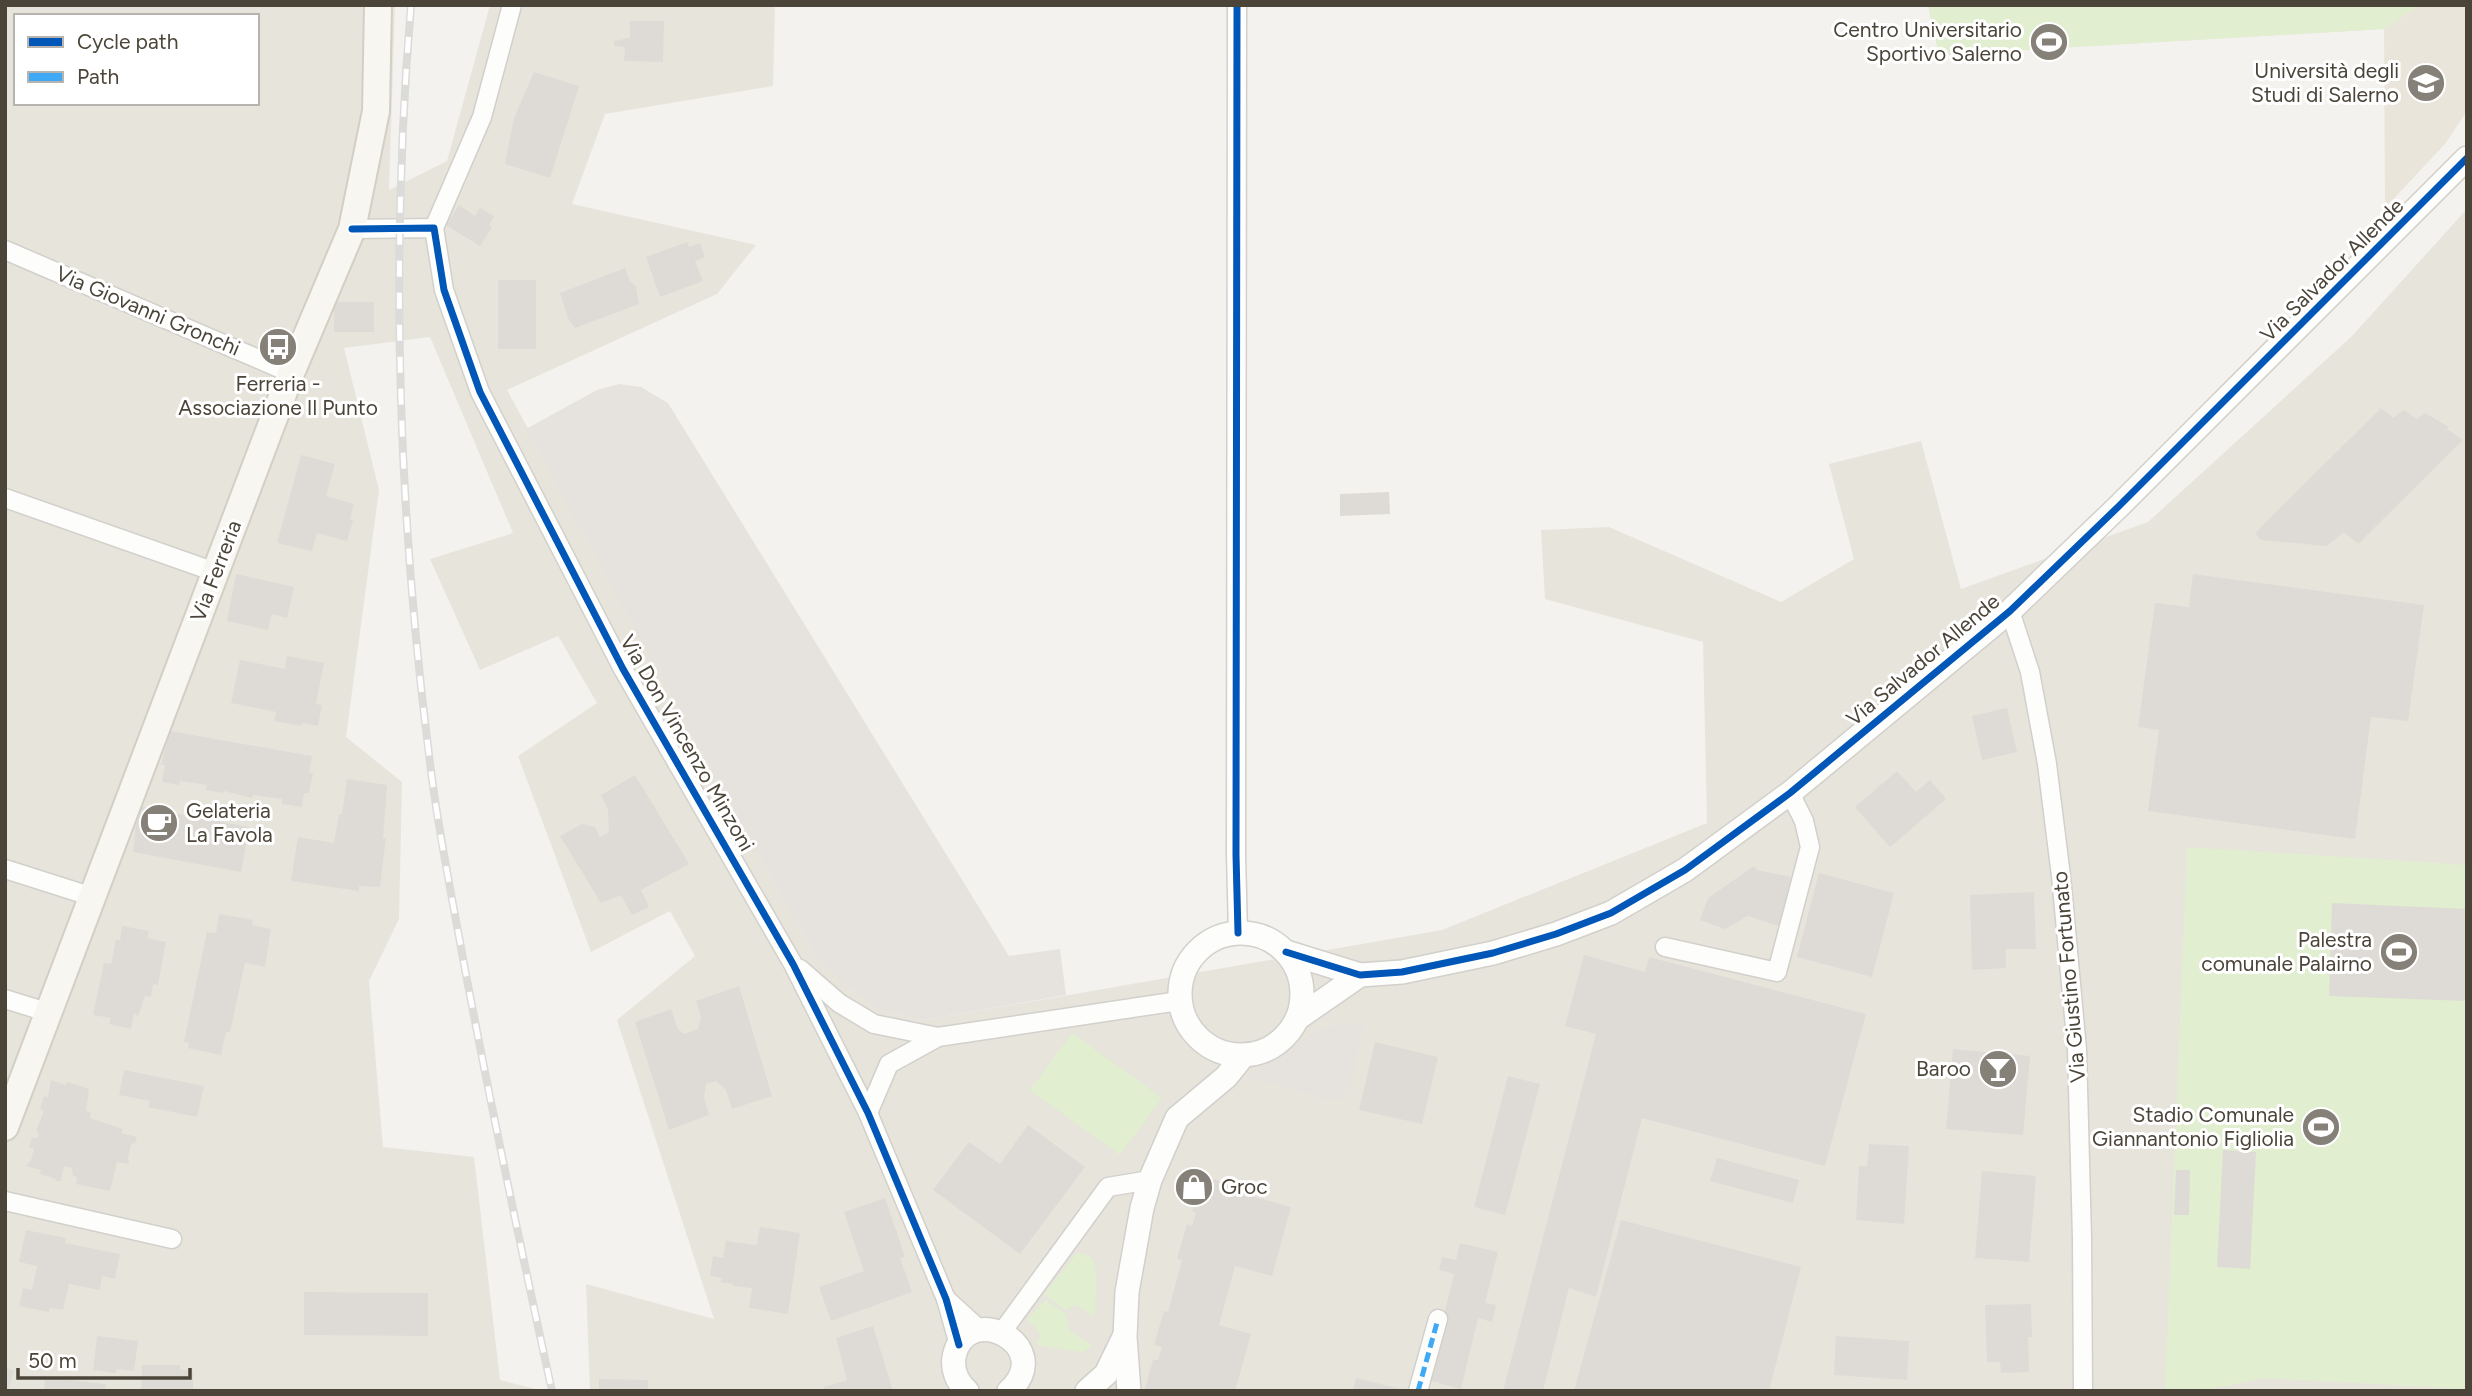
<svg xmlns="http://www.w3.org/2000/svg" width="2472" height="1396" font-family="Figtree,sans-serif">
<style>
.residential{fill:#e7e4dc;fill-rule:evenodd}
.education{fill:#eae5da}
.green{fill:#e1eecf}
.parking{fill:#e6e3df}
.building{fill:#dedbd6}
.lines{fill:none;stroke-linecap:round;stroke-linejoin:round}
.minor-casing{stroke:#d2d0cb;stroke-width:21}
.tertiary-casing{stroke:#d2d0cb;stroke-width:26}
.secondary-casing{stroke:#d3cfc5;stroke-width:30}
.minor{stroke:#fdfdfc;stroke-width:18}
.tertiary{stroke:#fdfdfc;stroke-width:23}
.secondary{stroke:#f7f6f1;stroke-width:26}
.rail-casing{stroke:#dbdbda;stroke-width:8}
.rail{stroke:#fff;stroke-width:5;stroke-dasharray:16;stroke-linecap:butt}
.quiet{stroke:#3fa9f5;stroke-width:5;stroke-dasharray:10 5;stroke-linecap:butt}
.cycleway-casing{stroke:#fff;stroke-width:11}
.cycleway{stroke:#0057b8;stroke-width:7}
.labels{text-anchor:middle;stroke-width:6;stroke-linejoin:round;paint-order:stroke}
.poi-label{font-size:21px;fill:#4b4439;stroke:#fff;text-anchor:end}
.street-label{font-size:21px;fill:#4b4439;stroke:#fff}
</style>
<rect width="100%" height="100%" fill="#f4f2ee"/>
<path class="residential" d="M 5,5 L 395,5 L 389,190 L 447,161 L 490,5 L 775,5 L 773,86 L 605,114 L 572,204 L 756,245 L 717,294 L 507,390 L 816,959 L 925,1020 L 1442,930 L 1707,823 L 1703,642 L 1545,599 L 1541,530 L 1609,527 L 1781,602 L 1854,559 L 1829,464 L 1921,441 L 1961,589 L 2148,522 L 2351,337 L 2467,209 L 2467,1391 L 590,1391 L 586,1284 L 714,1319 L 617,1020 L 695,956 L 670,911 L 591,952 L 518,756 L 597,703 L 558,636 L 480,670 L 430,559 L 513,533 L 430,337 L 344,348 L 379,490 L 346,737 L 402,782 L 399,919 L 369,981 L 383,1147 L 474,1157 L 500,1380 L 543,1391 L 5,1391 ZM 16,16 L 257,16 L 257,103 L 16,103 Z"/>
<path class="education" d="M 1928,5 L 2467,5 L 2467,111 L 2445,144 L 2385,208 L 2384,29 L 1939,55 Z"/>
<g class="green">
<path d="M 1928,5 L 2420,5 L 2384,29 L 1939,55 Z"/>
<path d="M 2187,847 L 2467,865 L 2467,1389 L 2261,1378 C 2229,1387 2198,1391 2165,1391 Z"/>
<path d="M 1072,1033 L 1162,1098 L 1120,1155 L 1030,1090 Z"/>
<path d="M 1077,1253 C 1083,1253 1089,1254 1092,1259 C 1099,1270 1095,1303 1095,1316 L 1076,1305 L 1065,1310 L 1044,1294 Z"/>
<path d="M 1045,1300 L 1065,1313 L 1070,1331 L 1092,1346 L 1083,1352 L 1036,1345 L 1040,1336 L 1036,1327 L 1027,1320 Z"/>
</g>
<g class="parking">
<path d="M 619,384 L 641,387 L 668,403 L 1009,956 L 1060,949 L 1066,995 L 925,1020 L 873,1006 L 816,959 L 526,429 L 597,390 Z"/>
<path d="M 1364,1022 L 1350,1087 L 1341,1099 L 1330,1100 L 1245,1076 L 1320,1028 Z"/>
</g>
<g class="building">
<path d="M 630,21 L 664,21 L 663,62 L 624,61 L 625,47 L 614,46 L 614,41 L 630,38 Z"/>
<path d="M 534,72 L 579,86 L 550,178 L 505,164 L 514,118 Z"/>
<path d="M 459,205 L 475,216 L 480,208 L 494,216 L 489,225 L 492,227 L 480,246 L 446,225 Z"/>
<path d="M 687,242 L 689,247 L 700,243 L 705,257 L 695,261 L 703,281 L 660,297 L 646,257 Z"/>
<path d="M 625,268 L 630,281 L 636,287 L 639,304 L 575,328 L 568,318 L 560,293 Z"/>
<rect x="498" y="280" width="38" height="69"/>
<rect x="334" y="302" width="40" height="30"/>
<path d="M 2381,408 L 2393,418 L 2404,410 L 2417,419 L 2425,413 L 2449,427 L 2447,429 L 2463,440 L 2358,544 L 2344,532 L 2327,546 L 2261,540 L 2255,533 Z"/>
<path d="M 301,455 L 335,464 L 326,496 L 354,504 L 350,519 L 353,520 L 347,541 L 317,533 L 312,551 L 277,543 Z"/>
<path d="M 1389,492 L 1390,514 L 1340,516 L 1340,494 Z"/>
<path d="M 236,574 L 294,587 L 287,618 L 272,614 L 268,630 L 227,621 Z"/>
<path d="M 2193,574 L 2424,605 L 2408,721 L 2371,717 L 2355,839 L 2148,811 L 2159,730 L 2138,727 L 2155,603 L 2189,607 Z"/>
<path d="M 287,656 L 324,663 L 316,704 L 322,705 L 318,726 L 302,723 L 301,726 L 274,721 L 276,712 L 231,703 L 240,660 L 285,669 Z"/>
<path d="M 2007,708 L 2017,752 L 1982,760 L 1972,716 Z"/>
<path d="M 170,731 L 312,756 L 309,773 L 313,773 L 309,793 L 304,793 L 302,807 L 282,804 L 282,799 L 253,795 L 252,798 L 224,791 L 223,793 L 206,790 L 207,785 L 180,781 L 179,785 L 162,782 L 165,765 L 161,765 Z"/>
<path d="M 1897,771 L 1916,792 L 1930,780 L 1946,799 L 1890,847 L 1855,807 Z"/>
<path d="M 635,775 L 689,864 L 641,890 L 649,907 L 632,915 L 621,895 L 601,903 L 560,836 L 582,824 L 595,827 L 600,837 L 609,832 L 608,809 L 601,795 Z"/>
<path d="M 347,779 L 387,785 L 383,838 L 386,838 L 380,887 L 359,886 L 359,891 L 291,881 L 298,837 L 334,843 L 339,814 L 342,814 Z"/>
<path d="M 138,806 L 249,827 L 241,872 L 133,852 Z"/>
<path d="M 1754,866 L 1757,870 L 1791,877 L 1779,926 L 1748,916 L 1725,929 L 1700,920 L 1708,898 Z"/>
<path d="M 1819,873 L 1894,893 L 1872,977 L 1797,957 Z"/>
<path d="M 2034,892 L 2036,949 L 2006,949 L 2006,968 L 1972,970 L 1970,895 Z"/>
<path d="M 2332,903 L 2467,909 L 2467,1001 L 2329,996 Z"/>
<path d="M 219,914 L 253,920 L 252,925 L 271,929 L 265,967 L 245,963 L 230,1032 L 226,1032 L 221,1055 L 188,1048 L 189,1043 L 184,1042 L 207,932 L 216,933 Z"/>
<path d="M 122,926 L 149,931 L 147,938 L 166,942 L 158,985 L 153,984 L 151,997 L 145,996 L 138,1016 L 134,1013 L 131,1029 L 109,1024 L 111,1018 L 93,1015 L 104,963 L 111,964 L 116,939 L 120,940 Z"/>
<path d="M 1584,955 L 1645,972 L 1649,957 L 1866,1014 L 1825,1166 L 1642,1118 L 1596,1297 L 1569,1288 L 1543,1391 L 1503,1391 L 1596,1034 L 1565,1026 Z"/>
<path d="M 739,986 L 772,1096 L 732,1109 L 726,1090 L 716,1081 L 706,1084 L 704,1098 L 709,1115 L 669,1130 L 635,1022 L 671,1009 L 678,1029 L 684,1034 L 698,1029 L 701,1017 L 696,1001 Z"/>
<path d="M 1375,1042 L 1438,1057 L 1422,1124 L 1359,1110 Z"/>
<path d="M 1953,1049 L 2030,1056 L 2023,1135 L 1946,1129 Z"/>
<path d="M 124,1070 L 204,1086 L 197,1117 L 148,1107 L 150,1101 L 119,1095 Z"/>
<path d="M 1508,1076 L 1540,1084 L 1505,1215 L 1474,1207 Z"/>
<path d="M 51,1080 L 66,1085 L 67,1082 L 89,1089 L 86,1111 L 91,1112 L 90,1118 L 123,1129 L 121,1133 L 137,1137 L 135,1143 L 131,1144 L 128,1158 L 129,1164 L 117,1162 L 110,1191 L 76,1184 L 77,1177 L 73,1176 L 72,1168 L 64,1166 L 61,1181 L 57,1181 L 54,1178 L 40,1174 L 41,1170 L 26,1166 L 31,1160 L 34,1149 L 29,1148 L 32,1137 L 38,1138 L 39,1134 L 36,1131 L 44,1111 L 40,1109 L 44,1096 L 48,1097 Z"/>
<path d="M 1028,1125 L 1085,1167 L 1020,1254 L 933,1190 L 969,1142 L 1000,1164 Z"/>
<path d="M 1869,1144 L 1909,1146 L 1904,1224 L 1856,1220 L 1859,1166 L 1867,1166 Z"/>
<path d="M 2223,1150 L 2256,1152 L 2250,1269 L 2217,1267 Z"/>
<path d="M 1717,1158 L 1799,1180 L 1793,1203 L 1710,1181 Z"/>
<path d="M 2176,1170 L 2190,1170 L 2189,1215 L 2174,1215 Z"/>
<path d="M 1982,1171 L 2036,1176 L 2029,1262 L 1975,1258 Z"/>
<path d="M 1202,1176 L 1249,1189 L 1247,1195 L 1291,1207 L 1272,1276 L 1235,1266 L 1219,1325 L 1251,1334 L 1235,1391 L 1151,1391 L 1145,1389 L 1153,1360 L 1158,1360 L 1162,1347 L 1154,1345 L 1164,1311 L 1168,1312 L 1182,1260 L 1177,1259 L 1187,1224 L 1192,1226 L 1196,1213 L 1192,1211 Z"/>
<path d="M 885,1198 L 905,1257 L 900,1258 L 912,1292 L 831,1321 L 819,1287 L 864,1271 L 844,1212 Z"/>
<path d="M 1621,1220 L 1801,1267 L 1769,1391 L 1574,1391 Z"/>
<path d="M 760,1227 L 800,1233 L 788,1314 L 749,1308 L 752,1288 L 733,1286 L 733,1284 L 721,1282 L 722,1278 L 710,1276 L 713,1256 L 723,1258 L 726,1241 L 757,1245 Z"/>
<path d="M 26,1230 L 66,1238 L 65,1243 L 120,1254 L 115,1279 L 102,1276 L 100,1290 L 69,1284 L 63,1310 L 50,1308 L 49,1312 L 19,1306 L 23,1288 L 32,1290 L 37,1266 L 19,1262 Z"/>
<path d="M 1460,1243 L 1498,1252 L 1485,1303 L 1496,1305 L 1492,1322 L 1478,1318 L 1461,1389 L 1431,1381 L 1447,1316 L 1444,1315 L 1454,1274 L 1439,1270 L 1442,1257 L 1456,1260 Z"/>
<path d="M 304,1292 L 428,1293 L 428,1336 L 304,1335 Z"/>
<path d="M 2031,1304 L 2032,1337 L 2028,1337 L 2029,1372 L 2001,1373 L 2000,1362 L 1987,1362 L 1985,1305 Z"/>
<path d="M 873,1326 L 893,1391 L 825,1391 L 824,1387 L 847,1380 L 836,1338 Z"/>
<path d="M 97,1336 L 138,1341 L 134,1371 L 116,1369 L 116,1373 L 93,1370 Z"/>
<path d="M 1836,1336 L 1909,1341 L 1907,1380 L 1834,1375 Z"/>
<path d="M 142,1365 L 180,1365 L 180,1370 L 193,1370 L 193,1391 L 141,1391 Z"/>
<path d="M 5,1367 L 14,1371 L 9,1388 L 16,1391 L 5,1391 Z"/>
<path d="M 45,1377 L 106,1384 L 105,1391 L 44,1391 Z"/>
<path d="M 1356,1378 L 1405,1390 L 1405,1391 L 1353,1391 Z"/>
<path d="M 599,1379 L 648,1380 L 648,1391 L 599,1391 Z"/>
</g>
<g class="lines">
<g class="minor-casing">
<g id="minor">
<path d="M 1237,5 L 1236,855 L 1238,933"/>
<path d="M 434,228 L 482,117 L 512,5"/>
<path d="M 352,229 L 434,228 L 444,290 L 480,392 L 623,669 L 793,964 L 868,1113 L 946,1299 L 959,1345"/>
<path d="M 5,250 L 291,373"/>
<path d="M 5,498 L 215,572"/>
<path d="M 2010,611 L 2030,672 L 2047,764 L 2061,876 L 2077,1049 L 2082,1238 L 2083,1391"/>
<path d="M 5,869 L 93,897"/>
<path d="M 1665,947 L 1777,972 L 1810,847 L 1804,821 L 1790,793"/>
<path d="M 800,969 L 839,1003 L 874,1024 L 938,1037"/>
<path d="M 5,999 L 50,1013"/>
<path d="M 868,1113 L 889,1064 L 938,1037 L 1179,1001"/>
<path d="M 5,1201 L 172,1239"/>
<path d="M 946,1299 L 980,1330"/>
<path d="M 1002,1332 L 1108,1187 L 1150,1180"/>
<path d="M 1418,1391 L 1438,1319"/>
</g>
</g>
<g class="tertiary-casing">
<g id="tertiary">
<circle cx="1241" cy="994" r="61"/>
<path d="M 1286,952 L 1360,975 L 1402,972 L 1493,953 L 1556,934 L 1611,913 L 1685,870 L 1790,793 L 2010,611 L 2118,507 L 2467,158"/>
<path d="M 1298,1018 L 1360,975"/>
<path d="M 967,1391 C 957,1382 952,1370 954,1357 C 966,1298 1058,1346 1009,1391"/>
<path d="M 1087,1391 L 1106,1374 L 1124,1337"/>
<path d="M 1129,1391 L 1125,1337 L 1127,1292 L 1142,1208 L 1150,1180 L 1177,1118 L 1226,1077 L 1243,1056"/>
</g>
</g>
<g class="secondary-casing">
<path id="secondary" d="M 5,1127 L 291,373 L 352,229 L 376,111 L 378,5"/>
</g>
<use href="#minor" class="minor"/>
<use href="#tertiary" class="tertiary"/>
<use href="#secondary" class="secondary"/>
<g class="rail-casing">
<path id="rail" d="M 411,5 C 390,257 398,513 430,763 C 438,830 452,897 464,964 C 491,1107 521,1249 552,1391"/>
</g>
<use href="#rail" class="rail"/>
<path class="quiet" d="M 1418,1391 L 1438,1319"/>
<g class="cycleway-casing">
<g id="cycleway">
<path d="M 1237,5 L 1236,855 L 1238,933"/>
<path d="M 352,229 L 434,228 L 444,290 L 480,392 L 623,669 L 793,964 L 868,1113 L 946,1299 L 959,1345"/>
<path d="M 1286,952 L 1360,975 L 1402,972 L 1493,953 L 1556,934 L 1611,913 L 1685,870 L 1790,793 L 2010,611 L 2118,507 L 2467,158"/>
</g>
</g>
<use href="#cycleway" class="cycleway"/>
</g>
<defs>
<g id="stadium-disc" transform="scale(2.0125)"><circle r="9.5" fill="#868178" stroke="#fff"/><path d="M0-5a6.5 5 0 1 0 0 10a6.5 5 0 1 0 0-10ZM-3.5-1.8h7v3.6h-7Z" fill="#fff"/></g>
<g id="university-disc" transform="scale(2.0125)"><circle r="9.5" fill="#868178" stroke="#fff"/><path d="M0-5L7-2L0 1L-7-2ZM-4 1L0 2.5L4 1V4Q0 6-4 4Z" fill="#fff"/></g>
<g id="bus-disc" transform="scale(2.0125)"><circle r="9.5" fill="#868178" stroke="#fff"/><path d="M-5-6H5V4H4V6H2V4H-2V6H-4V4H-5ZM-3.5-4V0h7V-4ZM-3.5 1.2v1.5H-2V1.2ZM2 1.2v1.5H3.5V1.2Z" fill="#fff"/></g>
<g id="cafe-disc" transform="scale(2.0125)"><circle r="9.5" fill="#868178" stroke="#fff"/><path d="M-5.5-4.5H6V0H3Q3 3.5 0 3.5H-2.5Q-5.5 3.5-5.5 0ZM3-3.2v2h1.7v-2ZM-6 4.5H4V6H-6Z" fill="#fff"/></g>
<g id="bar-disc" transform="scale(2.0125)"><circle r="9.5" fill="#868178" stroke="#fff"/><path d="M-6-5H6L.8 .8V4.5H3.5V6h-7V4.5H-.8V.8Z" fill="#fff"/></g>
<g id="shop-disc" transform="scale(2.0125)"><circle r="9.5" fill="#868178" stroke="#fff"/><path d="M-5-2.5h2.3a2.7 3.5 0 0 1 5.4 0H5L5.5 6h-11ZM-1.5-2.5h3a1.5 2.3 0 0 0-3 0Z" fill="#fff"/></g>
</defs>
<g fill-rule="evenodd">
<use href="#stadium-disc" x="2049" y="42"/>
<use href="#university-disc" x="2426" y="83"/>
<use href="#bus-disc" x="278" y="347"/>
<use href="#cafe-disc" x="159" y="823"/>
<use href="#stadium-disc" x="2399" y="952"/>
<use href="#bar-disc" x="1998" y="1069"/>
<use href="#stadium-disc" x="2321" y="1127"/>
<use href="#shop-disc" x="1194" y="1187"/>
</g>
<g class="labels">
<g class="poi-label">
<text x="2022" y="37">Centro Universitario<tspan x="2022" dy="24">Sportivo Salerno</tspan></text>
<text x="2399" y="78">Università degli<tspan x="2399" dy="24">Studi di Salerno</tspan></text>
<text x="278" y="391" text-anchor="middle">Ferreria -<tspan x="278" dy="24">Associazione Il Punto</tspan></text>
<text x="186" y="818" text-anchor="start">Gelateria<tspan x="186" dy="24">La Favola</tspan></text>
<text x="2372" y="947">Palestra<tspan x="2372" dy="24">comunale Palairno</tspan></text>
<text x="1971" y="1076">Baroo</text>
<text x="2294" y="1122">Stadio Comunale<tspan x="2294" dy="24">Giannantonio Figliolia</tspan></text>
<text x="1221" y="1194" text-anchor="start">Groc</text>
</g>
<g class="street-label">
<text transform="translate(2332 270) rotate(-45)" y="7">Via Salvador Allende</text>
<text transform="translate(148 311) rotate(23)" y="7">Via Giovanni Gronchi</text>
<text transform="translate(216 571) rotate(-69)" y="7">Via Ferreria</text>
<text transform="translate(1923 660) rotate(-40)" y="7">Via Salvador Allende</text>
<text transform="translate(687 743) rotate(60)" y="7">Via Don Vincenzo Minzoni</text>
<text transform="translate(2069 977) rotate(-95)" y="7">Via Giustino Fortunato</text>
</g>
</g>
<rect width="2472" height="1396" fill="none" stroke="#4b4439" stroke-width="14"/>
<rect x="14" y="14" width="245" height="91" fill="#ffffff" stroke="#b7b4b0" stroke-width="2"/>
<rect x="28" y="37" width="35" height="10" fill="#0057b8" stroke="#b7b4b0" stroke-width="2"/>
<text x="77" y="49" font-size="21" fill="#4b4439">Cycle path</text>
<rect x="28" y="72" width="35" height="10" fill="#3fa9f5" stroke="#b7b4b0" stroke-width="2"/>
<text x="77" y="84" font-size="21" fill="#4b4439">Path</text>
<path d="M18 1368v10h172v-10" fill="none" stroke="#4b4439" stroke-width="3.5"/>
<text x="28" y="1368" font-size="21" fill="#4b4439" stroke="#ffffff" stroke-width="5" paint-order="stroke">50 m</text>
</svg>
